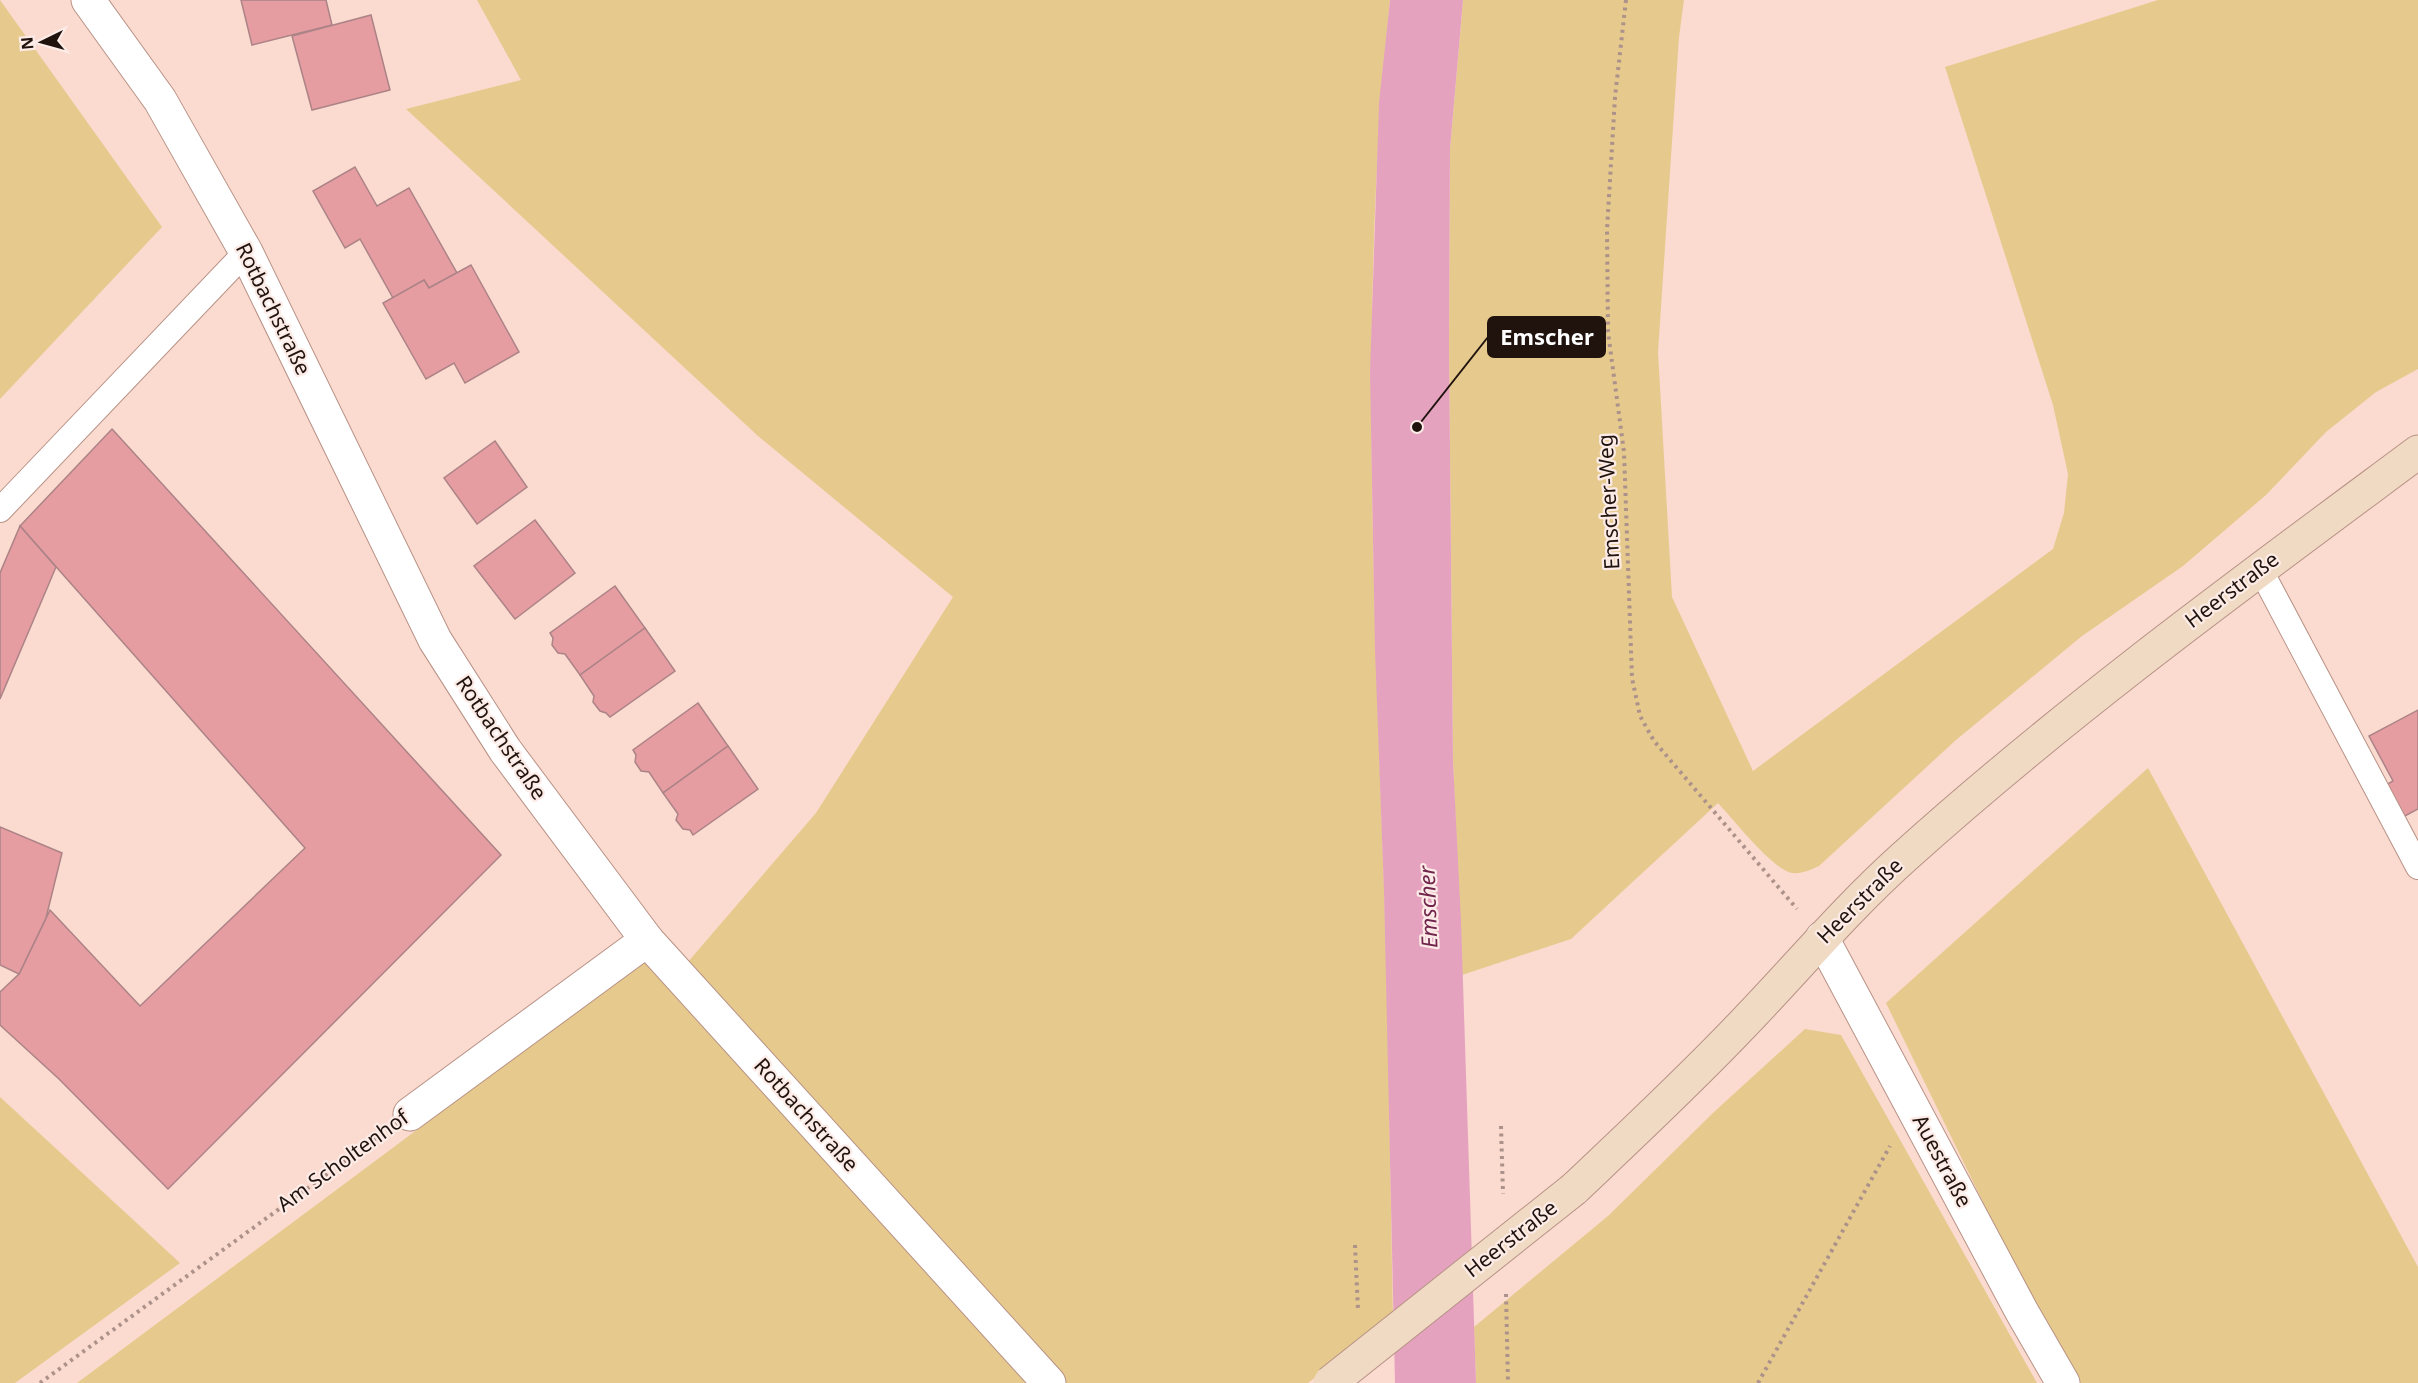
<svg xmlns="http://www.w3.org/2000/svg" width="2418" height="1383" font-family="'Noto Sans',sans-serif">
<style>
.green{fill:#e6ca8d}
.water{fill:#e4a2bf}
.building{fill:#e59da2;stroke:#ac8386;stroke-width:1.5}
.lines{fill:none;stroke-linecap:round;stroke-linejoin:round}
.lane-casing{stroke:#b89286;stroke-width:26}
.street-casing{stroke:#b89286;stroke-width:35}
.secondary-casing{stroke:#b89286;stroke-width:35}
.path{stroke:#ac928a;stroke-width:4;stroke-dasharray:3 4.5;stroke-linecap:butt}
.lane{stroke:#fff;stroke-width:24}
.street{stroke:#fff;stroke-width:33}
.secondary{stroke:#f0dac4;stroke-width:33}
.secondary-bridge-casing{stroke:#b89286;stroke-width:35;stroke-linecap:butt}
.secondary-bridge{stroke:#f0dac4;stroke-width:33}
.labels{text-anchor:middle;stroke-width:4.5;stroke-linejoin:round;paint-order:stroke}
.street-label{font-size:21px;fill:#20130e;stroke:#fcebe6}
.water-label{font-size:22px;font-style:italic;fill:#71254d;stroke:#fcebe6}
.leader{fill:none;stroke:#20130e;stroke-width:2}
.callout-dot{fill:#20130e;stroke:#fcebe6;stroke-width:2}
.callout{fill:#20130e;stroke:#20130e;stroke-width:2}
.callout-label{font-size:22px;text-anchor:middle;font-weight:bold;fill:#fff}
</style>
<rect width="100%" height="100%" fill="#fbdacf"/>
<g class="green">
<path d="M 0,0 L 162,227 L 0,399 Z"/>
<path d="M 477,0 L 1390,0 C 1359,295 1374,592 1384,887 C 1389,1031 1390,1175 1393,1318 L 1308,1383 L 1065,1383 L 687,963 L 816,813 L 953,597 L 758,436 L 406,109 L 521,80 Z"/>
<path d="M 1463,0 L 1684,0 L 1679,37 L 1658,352 L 1672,597 L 1753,771 L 2053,549 L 2064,513 L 2068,474 L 2053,405 L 1945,67 L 2158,0 L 2418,0 L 2418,369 L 2376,392 L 2326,432 L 2266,495 L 2183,566 L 2082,636 L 1956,740 L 1819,866 C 1810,870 1802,874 1792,873 C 1773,870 1733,819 1718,803 L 1571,939 L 1462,975 L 1453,761 L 1449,348 L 1450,149 Z"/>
<path d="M 2148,768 L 2418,1267 L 2418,1383 L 2078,1383 L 2034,1307 L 1886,1003 Z"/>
<path d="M 653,954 L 1028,1383 L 77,1383 Z"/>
<path d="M 1805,1029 L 1841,1035 L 2037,1383 L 1476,1383 L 1474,1327 L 1608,1216 L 1714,1112 Z"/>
<path d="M 0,1097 L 180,1263 L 15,1383 L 0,1383 Z"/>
</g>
<path class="water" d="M 1390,0 L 1463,0 L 1450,149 L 1449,348 L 1453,761 L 1461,921 L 1476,1383 L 1395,1383 L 1384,892 L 1375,650 L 1370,372 L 1379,103 Z"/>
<g class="building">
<path d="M 241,0 L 326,0 L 332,25 L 252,45 Z"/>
<path d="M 371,15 L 390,90 L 312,110 L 292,36 Z"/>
<path d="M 355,167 L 377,206 L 409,188 L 457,273 L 429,288 L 424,280 L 393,298 L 360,239 L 345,248 L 313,191 Z"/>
<path d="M 471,265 L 519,352 L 465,383 L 454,363 L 426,379 L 383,303 L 424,280 L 429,288 Z"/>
<path d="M 112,429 L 501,855 L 168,1189 L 59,1079 L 0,1025 L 0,992 L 19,974 L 50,910 L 140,1006 L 305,848 L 20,526 Z"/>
<path d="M 495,441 L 527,487 L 477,524 L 444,478 Z"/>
<path d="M 535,520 L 575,573 L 515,619 L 474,566 Z"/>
<path d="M 20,526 L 56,567 L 0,699 L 0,573 Z"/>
<path d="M 615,586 L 645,628 L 580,675 L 565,654 L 558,653 L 552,645 L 553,638 L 550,633 Z"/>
<path d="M 645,628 L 675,671 L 610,717 L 606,713 L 600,711 L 593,702 L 594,696 L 580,675 Z"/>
<path d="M 698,703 L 728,746 L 663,793 L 649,772 L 641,771 L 635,762 L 636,755 L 633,750 Z"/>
<path d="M 2418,710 L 2418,809 L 2403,817 L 2386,785 L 2393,781 L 2369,736 Z"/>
<path d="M 728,746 L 758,789 L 693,835 L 690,830 L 683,829 L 676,820 L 678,814 L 663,793 Z"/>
<path d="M 0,827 L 62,853 L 46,918 L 19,974 L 0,965 Z"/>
</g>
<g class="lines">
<g class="lane-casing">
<g id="lane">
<path d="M 0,510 L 246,252"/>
<path d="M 2260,569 L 2418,867"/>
</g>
</g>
<g class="street-casing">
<g id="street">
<path d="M 88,0 L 160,100 L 246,252 L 435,640 L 505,750 L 647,940 L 1049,1383"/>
<path d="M 1822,938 L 2022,1312 L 2063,1383"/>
<path d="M 410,1114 L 647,940"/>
</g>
</g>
<g class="secondary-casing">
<path id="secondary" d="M 1574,1189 C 1631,1135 1689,1081 1743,1024 C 1797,968 1846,909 1904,857 C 2066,711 2243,582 2418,452"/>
</g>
<g class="path">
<path d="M 1626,0 L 1615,97 L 1607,230 L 1608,332 L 1624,452 L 1632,678 L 1640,716 L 1654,741 L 1797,909"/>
<path d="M 1501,1126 L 1503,1194"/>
<path d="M 1355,1245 L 1358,1310"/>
<path d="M 1506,1294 L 1508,1383"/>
<path d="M 40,1383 L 378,1137"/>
<path d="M 1758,1383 L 1890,1146"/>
</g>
<use href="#lane" class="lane"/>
<use href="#street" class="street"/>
<use href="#secondary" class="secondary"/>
<g class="secondary-bridge-casing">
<path id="secondary-bridge" d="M 1330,1383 L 1574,1189"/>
</g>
<use href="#secondary-bridge" class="secondary-bridge"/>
</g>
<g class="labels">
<g class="street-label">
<text transform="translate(273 309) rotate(64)" y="7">Rotbachstraße</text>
<text transform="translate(1609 502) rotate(-93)" y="7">Emscher-Weg</text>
<text transform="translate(2232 590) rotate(-37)" y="7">Heerstraße</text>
<text transform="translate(501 738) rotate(56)" y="7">Rotbachstraße</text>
<text transform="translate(1860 901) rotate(-45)" y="7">Heerstraße</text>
<text transform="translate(806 1115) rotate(48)" y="7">Rotbachstraße</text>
<text transform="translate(343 1161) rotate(-36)" y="7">Am Scholtenhof</text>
<text transform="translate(1942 1161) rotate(62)" y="7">Auestraße</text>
<text transform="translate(1511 1239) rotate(-38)" y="7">Heerstraße</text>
</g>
<g class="water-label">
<text transform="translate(1428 907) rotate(-92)" y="8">Emscher</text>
</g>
</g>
<path class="leader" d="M1417 427L1488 337"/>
<circle class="callout-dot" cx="1417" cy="427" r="6"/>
<rect class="callout" x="1488" y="317" width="117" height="40" rx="6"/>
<g class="callout-label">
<text x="1547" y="345">Emscher</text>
</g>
<g transform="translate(42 42) rotate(265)" stroke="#fcebe6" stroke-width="4.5" paint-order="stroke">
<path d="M0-4.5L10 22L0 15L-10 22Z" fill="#20130e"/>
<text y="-9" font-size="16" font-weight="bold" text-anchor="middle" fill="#20130e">N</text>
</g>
</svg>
